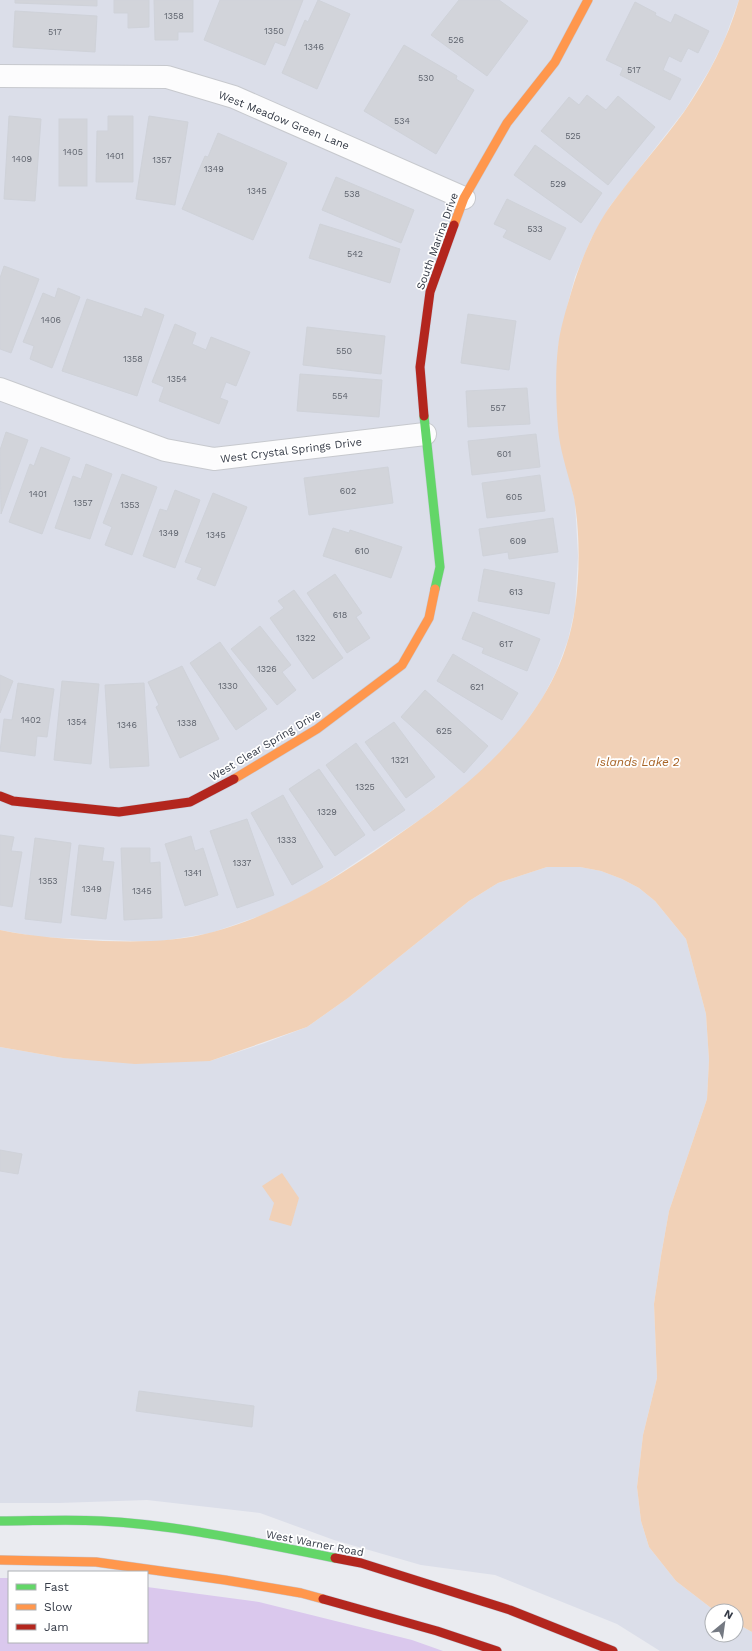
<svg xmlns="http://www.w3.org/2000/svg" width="752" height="1651" font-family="'Work Sans',sans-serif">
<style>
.residential{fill:#dbdee9}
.green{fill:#dac8ed}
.water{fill:#f1d1b7}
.building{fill:#d2d4da;stroke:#cfd2d9}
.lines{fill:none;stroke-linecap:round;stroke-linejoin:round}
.street-casing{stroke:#c7c9ce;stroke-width:24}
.fast-casing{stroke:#c7cbd8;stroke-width:10}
.slow-casing{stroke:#c7cbd8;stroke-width:10}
.jam-casing{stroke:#c7cbd8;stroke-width:10}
.street{stroke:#fcfcfd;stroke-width:22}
.fast{stroke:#63d668;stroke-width:9}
.slow{stroke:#ff974d;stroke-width:9}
.jam{stroke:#b3261e;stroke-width:9}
.labels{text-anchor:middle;stroke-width:3.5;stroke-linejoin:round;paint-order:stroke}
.number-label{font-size:9px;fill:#5d626c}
.street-label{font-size:11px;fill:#353b47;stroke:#fff}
.water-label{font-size:12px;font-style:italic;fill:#a86426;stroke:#fff}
</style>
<rect width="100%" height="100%" fill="#eaebf0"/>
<g class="residential">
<path d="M 0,0 L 739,0 L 724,41 L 710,69 L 685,110 L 610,206 L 591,239 L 575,277 L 567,307 L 558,347 L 557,397 L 560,438 L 575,502 L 578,556 L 575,609 L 568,640 L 556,672 L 542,699 L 518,733 L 500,754 L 468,783 L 421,819 L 319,887 L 277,910 L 211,933 L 156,942 L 39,937 L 0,930 Z"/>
<path d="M 547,867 L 580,867 L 601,871 L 622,879 L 639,888 L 655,901 L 686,939 L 706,1014 L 709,1060 L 707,1099 L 669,1211 L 661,1256 L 654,1304 L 657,1378 L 643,1435 L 637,1487 L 641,1521 L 649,1547 L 676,1581 L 715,1611 L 712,1611 L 712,1635 L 736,1635 L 736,1623 L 752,1632 L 752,1651 L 660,1651 L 617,1624 L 495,1575 L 421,1565 L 334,1540 L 260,1513 L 147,1500 L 59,1503 L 0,1503 L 0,1047 L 63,1058 L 210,1061 L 265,1043 L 307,1027 L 348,998 L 469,901 L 498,883 Z"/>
</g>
<path class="green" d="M 0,1578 L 9,1578 L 9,1642 L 147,1642 L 147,1587 L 259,1602 L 412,1640 L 443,1651 L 0,1651 Z"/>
<g class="water">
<path d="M 739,0 L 752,0 L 752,1632 L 736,1623 L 736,1611 L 715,1611 L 676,1581 L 649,1547 L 641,1521 L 637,1487 L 643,1435 L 657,1378 L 654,1304 L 661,1256 L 669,1211 L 707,1099 L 709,1060 L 706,1014 L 686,939 L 655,901 L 639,888 L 622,879 L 601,871 L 580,867 L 547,867 L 498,883 L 469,901 L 348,998 L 307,1027 L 210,1061 L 135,1064 L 63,1058 L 0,1047 L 0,930 C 34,937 68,939 103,941 C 141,942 177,942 213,932 C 281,913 334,880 391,840 C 474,783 560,715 575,608 C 580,574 580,531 574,498 C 569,477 562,457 559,437 C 556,411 555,373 558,347 C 560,329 566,310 571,293 C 580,262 593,230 611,205 C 634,173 661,144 684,112 C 707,78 728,39 739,0 Z"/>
<path d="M 282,1173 L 299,1198 L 291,1226 L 269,1220 L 274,1203 L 262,1186 Z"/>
</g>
<g class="building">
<path d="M 15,0 L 97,0 L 97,6 L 15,3 Z"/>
<path d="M 114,0 L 149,0 L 149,27 L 128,28 L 128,13 L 114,13 Z"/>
<path d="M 154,0 L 193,0 L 193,32 L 178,32 L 178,40 L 155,40 Z"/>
<path d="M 220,0 L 303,0 L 285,46 L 275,42 L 265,65 L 204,40 Z"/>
<path d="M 318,0 L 350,14 L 317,89 L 282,73 L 305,20 L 308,22 Z"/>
<path d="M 459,0 L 499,0 L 528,21 L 487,76 L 431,35 Z"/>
<path d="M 635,2 L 656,13 L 655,15 L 671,23 L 675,14 L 709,31 L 698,53 L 688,48 L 681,62 L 669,56 L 663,70 L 681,79 L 670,100 L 620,75 L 623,68 L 606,60 Z"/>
<path d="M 15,11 L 97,16 L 95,52 L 13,47 Z"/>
<path d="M 404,45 L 457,76 L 456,79 L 474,90 L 436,154 L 364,111 Z"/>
<path d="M 587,95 L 606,110 L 618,96 L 655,127 L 608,185 L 541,131 L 569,97 L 579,105 Z"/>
<path d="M 9,116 L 41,119 L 35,201 L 4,199 Z"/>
<path d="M 108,116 L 133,116 L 133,182 L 96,182 L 97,131 L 108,131 Z"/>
<path d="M 149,116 L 188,122 L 175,205 L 136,199 Z"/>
<rect x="59" y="119" width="28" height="67"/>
<path d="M 218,133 L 287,163 L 253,240 L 182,209 L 205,156 L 208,157 Z"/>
<path d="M 535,145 L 602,193 L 581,223 L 514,175 Z"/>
<path d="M 336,177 L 414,210 L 401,243 L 322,210 Z"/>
<path d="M 507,199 L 566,228 L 550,260 L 503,237 L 507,230 L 494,224 Z"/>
<path d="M 320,224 L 400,249 L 390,283 L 309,258 Z"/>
<path d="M 4,266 L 39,279 L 11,353 L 0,349 L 0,278 Z"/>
<path d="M 58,288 L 80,297 L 52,368 L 30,359 L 34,346 L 23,342 L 43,293 L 55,298 Z"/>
<path d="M 87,299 L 142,317 L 145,308 L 164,315 L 137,396 L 62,371 Z"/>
<path d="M 468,314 L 516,321 L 509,370 L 461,363 Z"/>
<path d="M 175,324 L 196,333 L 192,344 L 206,350 L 211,337 L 250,352 L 236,386 L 226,382 L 220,398 L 228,401 L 219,424 L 159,401 L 164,387 L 152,382 Z"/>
<path d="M 307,327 L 385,336 L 381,374 L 303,365 Z"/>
<path d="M 300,374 L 382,380 L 379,417 L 297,411 Z"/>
<path d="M 527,388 L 530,424 L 468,427 L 466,391 Z"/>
<path d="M 6,432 L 28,440 L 1,514 L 0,450 Z"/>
<path d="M 536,434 L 540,467 L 472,475 L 468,441 Z"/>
<path d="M 41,447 L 70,458 L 42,534 L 9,522 L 30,464 L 34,466 Z"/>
<path d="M 86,464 L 112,474 L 90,539 L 55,528 L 73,476 L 81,479 Z"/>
<path d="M 388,467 L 393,503 L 309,515 L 304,478 Z"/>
<path d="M 122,474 L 157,487 L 132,555 L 105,545 L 112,527 L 103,523 Z"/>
<path d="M 540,475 L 545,511 L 487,518 L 482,483 Z"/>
<path d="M 175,490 L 200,500 L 175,568 L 143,556 L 160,509 L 167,511 Z"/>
<path d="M 213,493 L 247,507 L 215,586 L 197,579 L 202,568 L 185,562 Z"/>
<path d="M 553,518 L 558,552 L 509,559 L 508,552 L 483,556 L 479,529 Z"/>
<path d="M 333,528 L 349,533 L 350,530 L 402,547 L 391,578 L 323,556 Z"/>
<path d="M 484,569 L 555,583 L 549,614 L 478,601 Z"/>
<path d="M 335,574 L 362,613 L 356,617 L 370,638 L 347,653 L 307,593 Z"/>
<path d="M 294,590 L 343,658 L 313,679 L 270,618 L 284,608 L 278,601 Z"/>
<path d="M 473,612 L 540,639 L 527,671 L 482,653 L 484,648 L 462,639 Z"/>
<path d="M 260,626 L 291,665 L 282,672 L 296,690 L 277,705 L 231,649 Z"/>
<path d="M 220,642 L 267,709 L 236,730 L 190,663 Z"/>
<path d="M 453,654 L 518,693 L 502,720 L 437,681 Z"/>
<path d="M 182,666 L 219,739 L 180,758 L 156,707 L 159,705 L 148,682 Z"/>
<path d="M 0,675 L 13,681 L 0,713 Z"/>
<path d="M 62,681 L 99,684 L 91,764 L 54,760 Z"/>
<path d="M 18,683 L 54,689 L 47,737 L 37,736 L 35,756 L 0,751 L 4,719 L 12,720 Z"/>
<path d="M 144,683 L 149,766 L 110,768 L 105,685 Z"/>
<path d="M 425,690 L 488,746 L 464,773 L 401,717 Z"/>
<path d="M 394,722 L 435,777 L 406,798 L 365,742 Z"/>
<path d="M 356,743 L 405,810 L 374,831 L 326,765 Z"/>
<path d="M 319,769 L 365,835 L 335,856 L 289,789 Z"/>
<path d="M 283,795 L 323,867 L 292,885 L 251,813 Z"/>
<path d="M 247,819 L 274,895 L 237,908 L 210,831 Z"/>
<path d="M 0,835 L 14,837 L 11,851 L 22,852 L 12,907 L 0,905 Z"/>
<path d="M 191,836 L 195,851 L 203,848 L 218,895 L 185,906 L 165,844 Z"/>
<path d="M 35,838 L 71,843 L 61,923 L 25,919 Z"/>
<path d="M 79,845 L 104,848 L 102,861 L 114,862 L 106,919 L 71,915 Z"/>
<path d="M 121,848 L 150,848 L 150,863 L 160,862 L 162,918 L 124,920 Z"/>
<path d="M 0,1150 L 22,1154 L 18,1174 L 0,1171 Z"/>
<path d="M 139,1391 L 254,1406 L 252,1427 L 136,1411 Z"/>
</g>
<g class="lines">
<g class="street-casing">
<g id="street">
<path d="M 0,76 L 167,77 L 234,97 L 464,198"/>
<path d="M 0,389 L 165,450 L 214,459 L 425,434"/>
</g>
</g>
<g class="fast-casing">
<g id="fast">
<path d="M 424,416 L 440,567 L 435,589"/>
<path d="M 0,1521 C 33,1521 67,1519 101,1521 C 180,1525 258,1543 335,1558"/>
</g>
</g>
<g class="slow-casing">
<g id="slow">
<path d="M 454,225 L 464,198 L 507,123 L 555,62 L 588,0"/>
<path d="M 234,779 L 317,729 L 402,665 L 429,618 L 435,589"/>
<path d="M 0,1560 L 96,1562 L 225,1580 L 301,1593 L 323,1599"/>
</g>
</g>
<g class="jam-casing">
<g id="jam">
<path d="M 424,416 L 420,367 L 430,292 L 454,225"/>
<path d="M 0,796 L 13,801 L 119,812 L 190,802 L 234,779"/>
<path d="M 335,1558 L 361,1563 L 510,1610 L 613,1651"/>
<path d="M 323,1599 L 437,1631 L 497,1651"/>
</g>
</g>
<use href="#street" class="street"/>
<use href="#fast" class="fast"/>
<use href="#slow" class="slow"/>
<use href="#jam" class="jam"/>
</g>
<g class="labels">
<g class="number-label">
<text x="174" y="19">1358</text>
<text x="274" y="34">1350</text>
<text x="55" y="35">517</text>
<text x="456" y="43">526</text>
<text x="314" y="50">1346</text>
<text x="634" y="73">517</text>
<text x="426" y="81">530</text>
<text x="402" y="124">534</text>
<text x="573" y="139">525</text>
<text x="73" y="155">1405</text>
<text x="115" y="159">1401</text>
<text x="22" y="162">1409</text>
<text x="162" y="163">1357</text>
<text x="214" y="172">1349</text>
<text x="558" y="187">529</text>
<text x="257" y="194">1345</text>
<text x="352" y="197">538</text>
<text x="535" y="232">533</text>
<text x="355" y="257">542</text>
<text x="51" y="323">1406</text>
<text x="344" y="354">550</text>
<text x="133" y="362">1358</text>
<text x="177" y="382">1354</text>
<text x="340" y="399">554</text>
<text x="498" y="411">557</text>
<text x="504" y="457">601</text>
<text x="348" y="494">602</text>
<text x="38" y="497">1401</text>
<text x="514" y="500">605</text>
<text x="83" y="506">1357</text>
<text x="130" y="508">1353</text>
<text x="169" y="536">1349</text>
<text x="216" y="538">1345</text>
<text x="518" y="544">609</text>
<text x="362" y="554">610</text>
<text x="516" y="595">613</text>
<text x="340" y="618">618</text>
<text x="306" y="641">1322</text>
<text x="506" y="647">617</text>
<text x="267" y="672">1326</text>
<text x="228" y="689">1330</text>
<text x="477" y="690">621</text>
<text x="31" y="723">1402</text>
<text x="77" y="725">1354</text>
<text x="187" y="726">1338</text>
<text x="127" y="728">1346</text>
<text x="444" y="734">625</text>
<text x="400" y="763">1321</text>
<text x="365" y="790">1325</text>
<text x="327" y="815">1329</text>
<text x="287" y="843">1333</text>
<text x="242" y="866">1337</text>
<text x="193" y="876">1341</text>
<text x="48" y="884">1353</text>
<text x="92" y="892">1349</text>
<text x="142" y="894">1345</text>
</g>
<g class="street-label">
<text transform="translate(284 120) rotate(22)" y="4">West Meadow Green Lane</text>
<text transform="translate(437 241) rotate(-70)" y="4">South Marina Drive</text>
<text transform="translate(291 450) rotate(-7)" y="4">West Crystal Springs Drive</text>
<text transform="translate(265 745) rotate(-31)" y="4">West Clear Spring Drive</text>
<text transform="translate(315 1543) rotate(11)" y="4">West Warner Road</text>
</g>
<g class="water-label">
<text x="638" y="766">Islands Lake 2</text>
</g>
</g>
<rect x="8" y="1571" width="140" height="72" fill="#ffffff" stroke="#aeb1b5"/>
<rect x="16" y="1584" width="20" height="6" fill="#63d668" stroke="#aeb1b5"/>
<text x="44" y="1591" font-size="12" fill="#353b47">Fast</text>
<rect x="16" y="1604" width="20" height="6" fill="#ff974d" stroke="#aeb1b5"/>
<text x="44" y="1611" font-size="12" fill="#353b47">Slow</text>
<rect x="16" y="1624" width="20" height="6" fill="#b3261e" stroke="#aeb1b5"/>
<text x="44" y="1631" font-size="12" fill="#353b47">Jam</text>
<g transform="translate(724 1623) rotate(29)"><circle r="19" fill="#ffffff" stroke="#aeb1b5"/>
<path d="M0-3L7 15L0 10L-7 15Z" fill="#747982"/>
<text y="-6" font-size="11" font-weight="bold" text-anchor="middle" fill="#353b47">N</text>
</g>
</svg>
